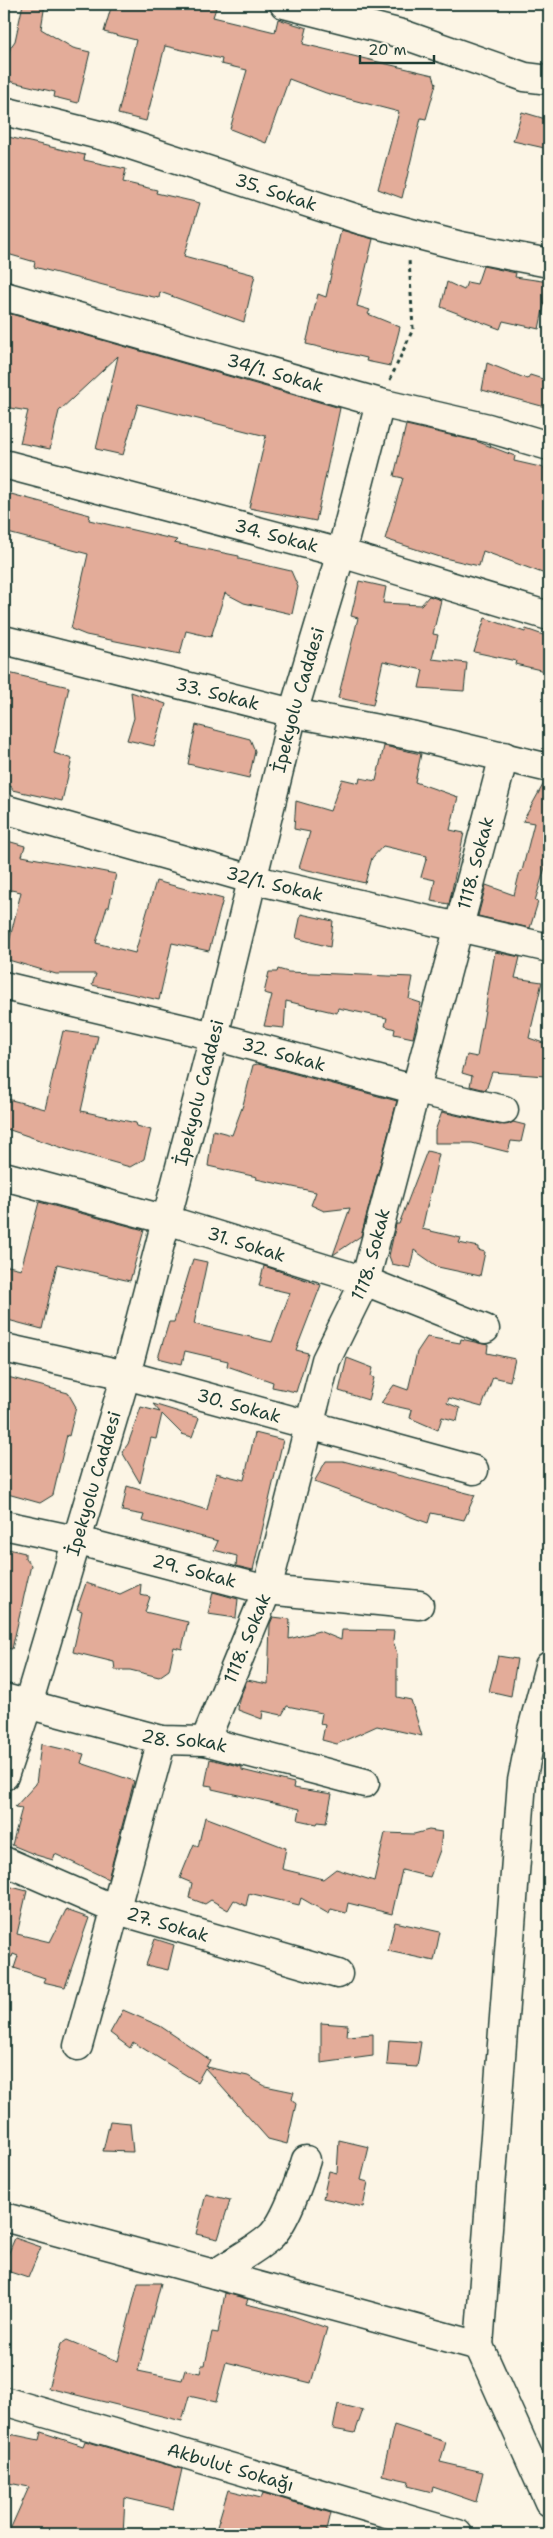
<svg xmlns="http://www.w3.org/2000/svg" width="553" height="2538" font-family="'Shantell Sans',sans-serif">
<style>
.building{fill:#e3ac99;stroke:#1f3d34}
.lines{fill:none;stroke-linecap:round;stroke-linejoin:round}
.minor-casing{stroke:#1f3d34;stroke-width:31}
.path{stroke:#1f3d34;stroke-width:3;stroke-dasharray:4 4;stroke-linecap:butt}
.minor{stroke:#fcf5e5;stroke-width:28}
.labels{text-anchor:middle;stroke-width:4;stroke-linejoin:round;paint-order:stroke}
.street-label{font-size:18px;fill:#1f3d34;stroke:#fcf5e5}
</style>
<rect width="100%" height="100%" fill="#fcf5e5"/>
<filter id="ink" filterUnits="userSpaceOnUse"><feTurbulence type="fractalNoise" baseFrequency=".02" numOctaves="2"/><feDisplacementMap in="SourceGraphic" scale="10" xChannelSelector="R" yChannelSelector="G"/><feConvolveMatrix kernelMatrix="1 2 1 2 8 2 1 2 1" color-interpolation-filters="sRGB"/></filter>
<g filter="url(#ink)">
<g class="building">
<path d="M 23,4 L 45,4 L 41,29 L 73,48 L 90,52 L 78,103 L 54,97 L 55,92 L 4,80 L 10,48 L 15,41 Z"/>
<path d="M 112,4 L 200,4 L 216,8 L 213,17 L 275,32 L 278,19 L 307,28 L 303,44 L 433,75 L 436,84 L 426,119 L 421,118 L 402,198 L 378,189 L 399,112 L 326,93 L 289,79 L 266,143 L 230,129 L 247,70 L 221,64 L 222,59 L 165,46 L 146,121 L 118,114 L 136,40 L 104,32 Z"/>
<path d="M 522,112 L 549,120 L 549,149 L 513,141 Z"/>
<path d="M 4,136 L 85,155 L 84,160 L 126,169 L 123,182 L 157,190 L 156,193 L 200,203 L 184,256 L 255,275 L 244,322 L 160,292 L 159,298 L 134,293 L 34,267 L 35,262 L 4,253 Z"/>
<path d="M 341,230 L 373,239 L 357,306 L 370,310 L 368,314 L 400,327 L 390,366 L 366,361 L 367,358 L 306,344 L 318,294 L 326,297 Z"/>
<path d="M 483,266 L 516,273 L 515,277 L 549,282 L 539,329 L 503,321 L 500,329 L 441,307 L 447,282 L 464,290 L 467,282 L 477,284 Z"/>
<path d="M 4,312 L 340,408 L 316,521 L 249,508 L 266,436 L 138,404 L 123,455 L 96,449 L 118,356 L 59,411 L 50,449 L 20,443 L 28,411 L 4,407 Z"/>
<path d="M 487,363 L 527,379 L 530,375 L 549,381 L 549,408 L 482,390 Z"/>
<path d="M 406,425 L 476,441 L 515,456 L 514,461 L 549,469 L 549,557 L 545,574 L 483,551 L 479,566 L 440,557 L 385,539 L 403,478 L 394,476 Z"/>
<path d="M 11,494 L 90,515 L 89,520 L 177,540 L 174,543 L 239,556 L 239,559 L 291,571 L 298,587 L 292,614 L 244,603 L 225,593 L 211,637 L 186,631 L 180,654 L 86,635 L 71,629 L 88,554 L 4,532 L 4,503 Z"/>
<path d="M 359,581 L 386,587 L 383,603 L 421,605 L 429,596 L 441,600 L 433,634 L 438,635 L 432,659 L 467,663 L 464,691 L 419,688 L 423,670 L 383,661 L 373,705 L 338,698 L 358,618 L 351,616 Z"/>
<path d="M 485,618 L 525,632 L 526,629 L 549,637 L 549,672 L 515,664 L 516,661 L 474,652 Z"/>
<path d="M 4,672 L 69,687 L 54,753 L 72,759 L 62,801 L 12,790 L 12,787 L 4,785 Z"/>
<path d="M 131,692 L 166,704 L 154,746 L 127,740 L 134,718 Z"/>
<path d="M 196,725 L 250,739 L 255,751 L 249,778 L 188,764 Z"/>
<path d="M 384,746 L 421,754 L 415,782 L 458,797 L 450,830 L 464,833 L 449,904 L 431,901 L 435,880 L 421,877 L 427,856 L 383,846 L 372,858 L 365,883 L 299,868 L 310,832 L 294,829 L 296,801 L 330,811 L 342,779 L 359,783 L 360,778 L 376,781 Z"/>
<path d="M 544,783 L 549,783 L 549,854 L 535,901 L 538,902 L 530,928 L 478,916 L 486,885 L 514,895 L 520,871 L 522,871 L 534,823 L 523,821 Z"/>
<path d="M 4,840 L 25,846 L 22,856 L 116,874 L 109,907 L 107,907 L 96,943 L 135,953 L 156,881 L 223,899 L 209,951 L 172,943 L 159,1000 L 92,985 L 96,974 L 56,974 L 5,959 L 21,892 L 11,890 L 9,898 L 4,898 Z"/>
<path d="M 301,914 L 333,921 L 330,947 L 296,938 Z"/>
<path d="M 495,952 L 520,957 L 515,978 L 542,982 L 529,1038 L 549,1045 L 549,1062 L 545,1076 L 492,1072 L 486,1090 L 470,1086 L 472,1076 L 462,1073 L 467,1055 L 477,1057 Z"/>
<path d="M 278,969 L 288,972 L 413,977 L 409,999 L 421,1003 L 413,1038 L 394,1034 L 395,1029 L 385,1026 L 387,1018 L 338,1008 L 337,1013 L 286,1001 L 284,1028 L 264,1026 L 272,995 L 264,993 L 269,972 L 277,972 Z"/>
<path d="M 63,1031 L 98,1036 L 81,1111 L 136,1123 L 137,1126 L 151,1130 L 144,1159 L 130,1167 L 69,1150 L 4,1128 L 4,1098 L 45,1109 Z"/>
<path d="M 258,1064 L 397,1101 L 361,1236 L 333,1255 L 350,1208 L 324,1211 L 311,1205 L 316,1192 L 256,1179 L 257,1177 L 208,1166 L 213,1130 L 232,1135 L 243,1105 L 253,1065 Z"/>
<path d="M 442,1112 L 500,1125 L 513,1122 L 525,1125 L 521,1142 L 511,1141 L 508,1152 L 472,1143 L 435,1143 L 435,1131 Z"/>
<path d="M 427,1151 L 439,1154 L 422,1229 L 461,1238 L 459,1243 L 478,1247 L 478,1250 L 485,1252 L 480,1276 L 438,1267 L 414,1250 L 410,1268 L 392,1264 L 389,1256 L 396,1224 L 399,1224 Z"/>
<path d="M 39,1202 L 144,1230 L 130,1281 L 57,1264 L 42,1329 L 4,1319 L 4,1265 L 21,1269 Z"/>
<path d="M 193,1259 L 207,1262 L 194,1324 L 272,1342 L 290,1293 L 259,1286 L 264,1266 L 321,1285 L 296,1350 L 308,1353 L 296,1392 L 272,1387 L 273,1382 L 227,1366 L 228,1361 L 185,1351 L 182,1364 L 158,1358 L 169,1322 L 174,1322 Z"/>
<path d="M 427,1337 L 460,1343 L 461,1339 L 488,1345 L 487,1353 L 515,1359 L 510,1381 L 493,1377 L 482,1407 L 449,1398 L 447,1403 L 460,1408 L 457,1421 L 442,1417 L 438,1430 L 410,1418 L 412,1410 L 381,1403 L 394,1385 L 408,1390 L 417,1352 Z"/>
<path d="M 347,1358 L 373,1368 L 371,1376 L 374,1378 L 368,1400 L 339,1391 Z"/>
<path d="M 4,1376 L 68,1393 L 76,1407 L 69,1436 L 67,1435 L 53,1495 L 40,1503 L 4,1493 Z"/>
<path d="M 153,1404 L 199,1418 L 192,1437 L 182,1434 L 162,1414 L 156,1439 L 151,1438 L 140,1483 L 122,1452 L 128,1444 L 141,1407 L 160,1412 Z"/>
<path d="M 255,1433 L 283,1440 L 253,1570 L 236,1566 L 237,1556 L 214,1550 L 218,1541 L 142,1521 L 144,1515 L 122,1511 L 127,1486 L 207,1510 L 216,1473 L 244,1480 Z"/>
<path d="M 326,1461 L 343,1461 L 475,1495 L 464,1520 L 431,1513 L 428,1523 L 314,1482 Z"/>
<path d="M 4,1548 L 25,1553 L 25,1558 L 31,1565 L 12,1649 L 4,1648 Z"/>
<path d="M 86,1583 L 120,1594 L 141,1584 L 140,1595 L 150,1597 L 145,1612 L 188,1622 L 182,1649 L 174,1647 L 169,1670 L 159,1677 L 130,1670 L 115,1670 L 114,1662 L 73,1652 L 82,1611 L 77,1609 Z"/>
<path d="M 213,1592 L 238,1599 L 236,1618 L 208,1614 Z"/>
<path d="M 273,1617 L 290,1619 L 289,1639 L 319,1631 L 341,1640 L 342,1630 L 394,1631 L 393,1641 L 397,1654 L 397,1697 L 411,1700 L 422,1736 L 377,1726 L 337,1744 L 322,1740 L 325,1725 L 320,1724 L 322,1713 L 287,1706 L 282,1715 L 263,1711 L 262,1719 L 238,1710 L 239,1700 L 247,1680 L 268,1684 L 270,1624 Z"/>
<path d="M 498,1656 L 517,1659 L 511,1696 L 489,1691 Z"/>
<path d="M 41,1744 L 84,1754 L 81,1763 L 134,1781 L 108,1879 L 55,1854 L 53,1860 L 36,1855 L 12,1845 L 22,1808 L 15,1807 L 36,1784 Z"/>
<path d="M 210,1759 L 242,1767 L 242,1770 L 294,1783 L 293,1788 L 332,1794 L 326,1823 L 318,1822 L 317,1824 L 298,1820 L 300,1809 L 212,1789 L 212,1786 L 205,1785 Z"/>
<path d="M 205,1817 L 286,1848 L 282,1869 L 323,1879 L 336,1869 L 374,1881 L 385,1833 L 414,1834 L 429,1830 L 442,1832 L 440,1850 L 430,1877 L 402,1870 L 392,1914 L 348,1903 L 346,1913 L 331,1909 L 329,1914 L 301,1898 L 299,1905 L 249,1893 L 246,1906 L 234,1900 L 228,1910 L 211,1900 L 205,1904 L 189,1898 L 192,1883 L 180,1878 L 194,1844 L 198,1847 Z"/>
<path d="M 4,1885 L 27,1891 L 17,1934 L 50,1942 L 66,1910 L 89,1918 L 65,1987 L 43,1982 L 45,1978 L 14,1968 L 18,1956 L 13,1954 L 12,1957 L 4,1956 Z"/>
<path d="M 395,1922 L 440,1932 L 434,1961 L 388,1951 Z"/>
<path d="M 155,1939 L 174,1945 L 168,1970 L 146,1965 Z"/>
<path d="M 123,2010 L 160,2026 L 193,2048 L 210,2060 L 206,2067 L 248,2076 L 265,2086 L 294,2092 L 292,2099 L 296,2104 L 287,2144 L 268,2139 L 205,2068 L 197,2082 L 133,2042 L 130,2048 L 110,2033 Z"/>
<path d="M 321,2023 L 348,2025 L 347,2036 L 373,2034 L 373,2056 L 321,2063 Z"/>
<path d="M 389,2040 L 421,2042 L 417,2067 L 387,2065 Z"/>
<path d="M 110,2121 L 130,2123 L 133,2152 L 103,2151 Z"/>
<path d="M 339,2140 L 369,2147 L 361,2180 L 368,2182 L 363,2207 L 323,2198 L 329,2171 L 337,2173 Z"/>
<path d="M 206,2194 L 230,2200 L 218,2239 L 196,2234 Z"/>
<path d="M 15,2238 L 41,2247 L 28,2278 L 4,2270 L 4,2264 Z"/>
<path d="M 138,2283 L 161,2283 L 138,2371 L 182,2380 L 185,2370 L 200,2373 L 202,2365 L 205,2365 L 212,2332 L 218,2333 L 225,2293 L 248,2299 L 246,2304 L 284,2313 L 327,2328 L 311,2383 L 226,2362 L 216,2402 L 189,2396 L 182,2421 L 48,2388 L 61,2344 L 67,2340 L 118,2361 Z"/>
<path d="M 338,2404 L 363,2410 L 355,2433 L 333,2429 Z"/>
<path d="M 394,2425 L 446,2442 L 440,2462 L 483,2472 L 476,2502 L 433,2487 L 432,2492 L 408,2486 L 409,2481 L 382,2475 Z"/>
<path d="M 41,2432 L 83,2446 L 85,2441 L 182,2469 L 173,2509 L 125,2498 L 123,2534 L 8,2534 L 29,2487 L 4,2482 L 4,2458 L 10,2434 L 39,2440 Z"/>
<path d="M 228,2490 L 261,2498 L 263,2493 L 331,2513 L 326,2534 L 231,2534 L 216,2530 Z"/>
</g>
<g class="lines">
<g class="minor-casing">
<g id="minor">
<path d="M 284,4 L 402,34 L 525,77 L 549,80"/>
<path id="s1" d="M 4,111 L 103,136 L 361,220 L 461,246 L 549,263"/>
<path id="s2" d="M 4,296 L 380,403 L 488,428 L 549,446"/>
<path id="s3" d="M 4,464 L 341,553 L 549,616"/>
<path id="s4" d="M 4,640 L 293,713 L 415,736 L 549,768"/>
<path id="s5" d="M 4,809 L 251,879 L 549,948"/>
<path id="s6" d="M 4,986 L 214,1036 L 417,1090 L 504,1110"/>
<path id="s7" d="M 4,1176 L 167,1220 L 365,1281 L 485,1329"/>
<path id="s8" d="M 4,1348 L 126,1375 L 474,1470"/>
<path id="s9" d="M 4,1525 L 75,1540 L 267,1590 L 419,1605"/>
<path id="s10" d="M 4,1698 L 162,1740 L 205,1741 L 365,1783"/>
<path id="s11" d="M 205,1741 L 267,1590 L 326,1360 L 365,1281 L 504,756"/>
<path id="s12" d="M 4,1776 L 28,1704 L 126,1375 L 214,1036 L 293,713 L 341,553 L 380,403"/>
<path id="s13" d="M 4,1861 L 114,1909 L 338,1974"/>
<path d="M 78,2046 L 162,1740"/>
<path d="M 4,2217 L 479,2346 L 549,2502"/>
<path d="M 215,2274 C 233,2261 253,2252 270,2237 C 285,2224 300,2180 306,2160"/>
<path d="M 479,2346 L 522,1781 L 532,1730 L 549,1666"/>
<path id="s14" d="M 4,2401 L 458,2534"/>
</g>
</g>
<path class="path" d="M 390,380 L 413,329 L 409,259"/>
<use href="#minor" class="minor"/>
</g>
</g>
<g class="labels">
<g class="street-label">
<text dy="6" stroke="none"><textPath href="#s1" startOffset="284">35. Sokak</textPath></text>
<text dy="6" stroke="none"><textPath href="#s2" startOffset="282">34/1. Sokak</textPath></text>
<text dy="6" stroke="none"><textPath href="#s3" startOffset="282">34. Sokak</textPath></text>
<text dy="6" stroke="none"><textPath href="#s4" startOffset="220">33. Sokak</textPath></text>
<text dy="6" stroke="none"><textPath href="#s12" startOffset="1116">İpekyolu Caddesi</textPath></text>
<text dy="6" stroke="none"><textPath href="#s11" startOffset="921">1118. Sokak</textPath></text>
<text dy="6" stroke="none"><textPath href="#s5" startOffset="281">32/1. Sokak</textPath></text>
<text dy="6" stroke="none"><textPath href="#s6" startOffset="288">32. Sokak</textPath></text>
<text dy="6" stroke="none"><textPath href="#s12" startOffset="711">İpekyolu Caddesi</textPath></text>
<text dy="6" stroke="none"><textPath href="#s7" startOffset="252">31. Sokak</textPath></text>
<text dy="6" stroke="none"><textPath href="#s11" startOffset="516">1118. Sokak</textPath></text>
<text dy="6" stroke="none"><textPath href="#s8" startOffset="242">30. Sokak</textPath></text>
<text dy="6" stroke="none"><textPath href="#s12" startOffset="306">İpekyolu Caddesi</textPath></text>
<text dy="6" stroke="none"><textPath href="#s9" startOffset="196">29. Sokak</textPath></text>
<text dy="6" stroke="none"><textPath href="#s11" startOffset="111">1118. Sokak</textPath></text>
<text dy="6" stroke="none"><textPath href="#s10" startOffset="186">28. Sokak</textPath></text>
<text dy="6" stroke="none"><textPath href="#s13" startOffset="176">27. Sokak</textPath></text>
<text dy="6" stroke="none"><textPath href="#s14" startOffset="236">Akbulut Sokağı</textPath></text>
</g>
</g>
<rect width="553" height="2538" fill="none" stroke="#fcf5e5" stroke-width="20"/>
<rect x="10" y="10" width="533" height="2518" fill="none" stroke="#1f3d34" stroke-width="2" filter="url(#ink)"/>
<path d="M360 55v8h74v-8" fill="none" stroke="#1f3d34" stroke-width="2.5"/>
<text x="368" y="55" font-size="15" fill="#1f3d34" stroke="#fcf5e5" stroke-width="4" paint-order="stroke">20 m</text>
</svg>
